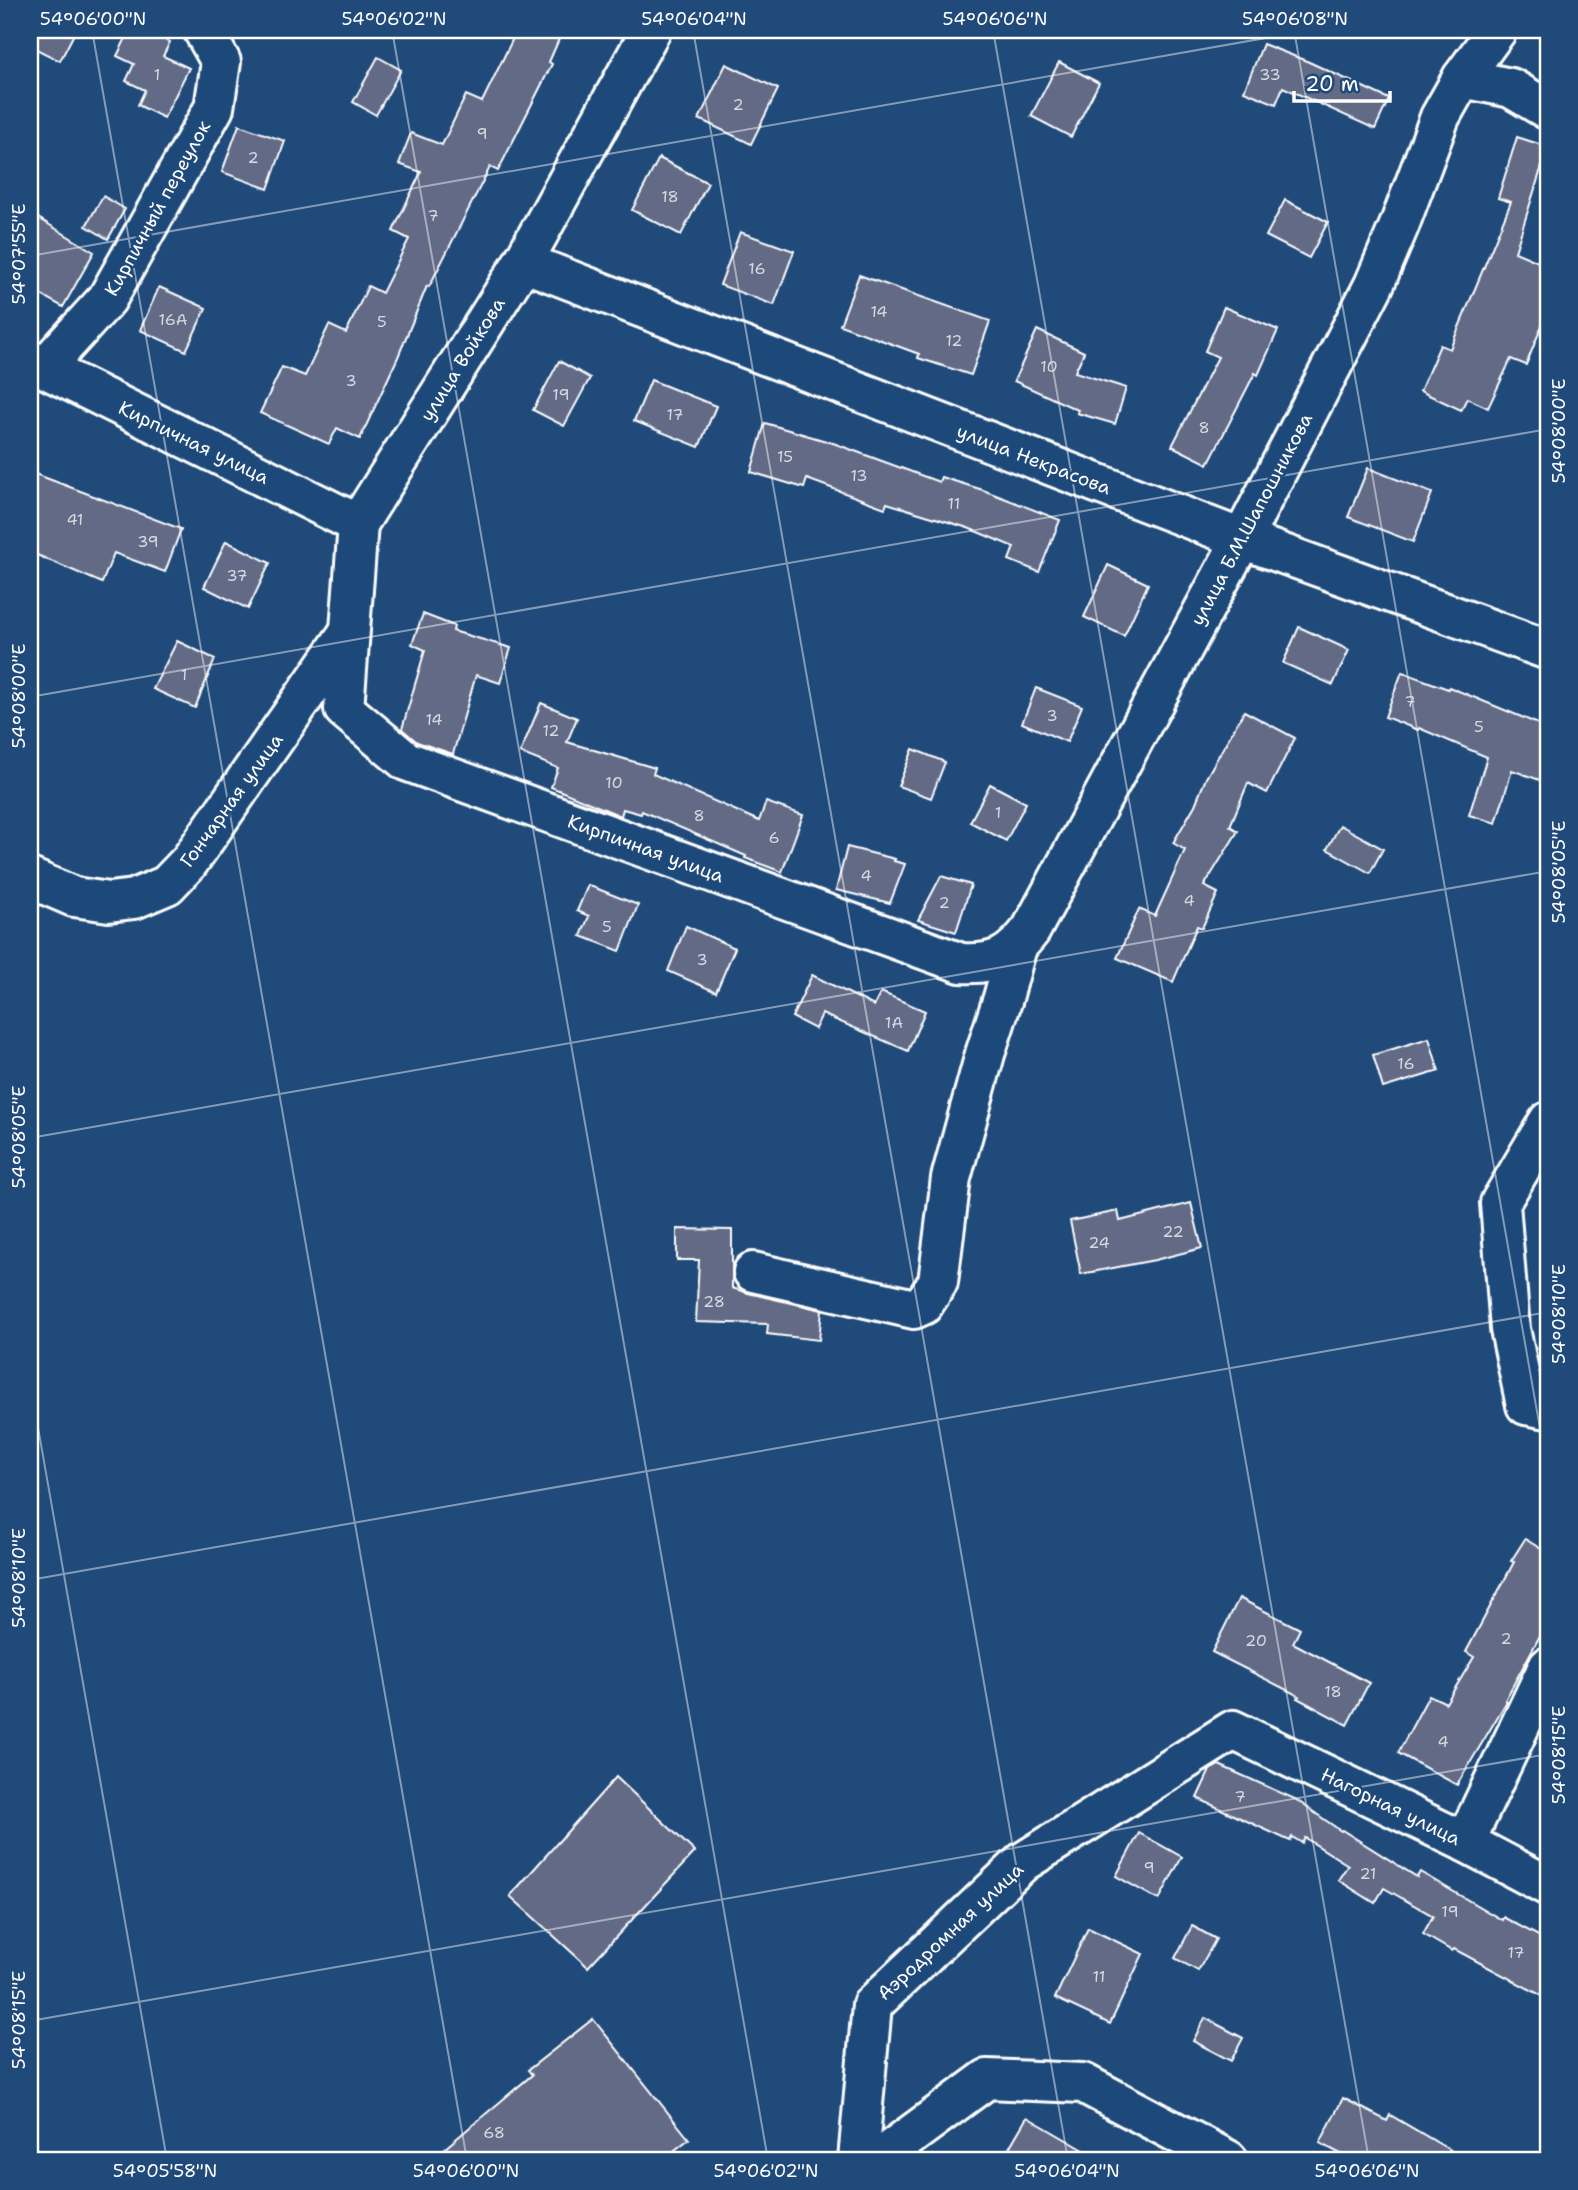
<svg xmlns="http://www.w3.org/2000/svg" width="1578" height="2190" font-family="'Shantell Sans',sans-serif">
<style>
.building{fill:#626a86;stroke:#fff;stroke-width:2}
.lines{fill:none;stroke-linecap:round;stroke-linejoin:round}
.minor-casing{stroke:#fff;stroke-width:44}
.minor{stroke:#1f4a7a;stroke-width:38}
.ticks{fill:none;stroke:#fff;stroke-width:2;stroke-opacity:0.45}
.labels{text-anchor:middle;stroke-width:5;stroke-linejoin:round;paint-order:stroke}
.number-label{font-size:16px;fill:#d8dae1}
.street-label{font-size:19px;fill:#fff;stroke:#1f4a7a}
.neatline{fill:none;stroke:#fff;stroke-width:2.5}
.ticks-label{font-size:18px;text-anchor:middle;fill:#fff}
</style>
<rect width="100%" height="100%" fill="#1f4a7a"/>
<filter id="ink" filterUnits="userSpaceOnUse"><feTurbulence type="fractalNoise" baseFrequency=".0143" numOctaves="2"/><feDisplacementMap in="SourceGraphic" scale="14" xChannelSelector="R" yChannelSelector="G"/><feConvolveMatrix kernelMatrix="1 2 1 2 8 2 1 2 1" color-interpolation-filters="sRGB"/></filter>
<g filter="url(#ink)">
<g class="building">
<path d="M 30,30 L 76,30 L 60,61 L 30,46 Z"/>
<path d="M 130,30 L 145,30 L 170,42 L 163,56 L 189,68 L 164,118 L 138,105 L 145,90 L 126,81 L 134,64 L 117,56 Z"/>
<path d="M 517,30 L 563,30 L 549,62 L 552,64 L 498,171 L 490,167 L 429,287 L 427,286 L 398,357 L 360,439 L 337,428 L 329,444 L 260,413 L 282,367 L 305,376 L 329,325 L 346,333 L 368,286 L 382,293 L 409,239 L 393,231 L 421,172 L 399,164 L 411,133 L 442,145 L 466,95 L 482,102 Z"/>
<path d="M 1263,44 L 1309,62 L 1389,99 L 1375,129 L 1283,87 L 1276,104 L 1244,91 Z"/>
<path d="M 378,57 L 401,70 L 376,115 L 353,102 Z"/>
<path d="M 1059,62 L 1099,83 L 1071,137 L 1031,116 Z"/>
<path d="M 726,64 L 778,89 L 751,144 L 699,119 Z"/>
<path d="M 239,125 L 285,141 L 268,189 L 222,172 Z"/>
<path d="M 1517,137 L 1548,147 L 1515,252 L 1548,266 L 1548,310 L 1526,365 L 1511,359 L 1488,408 L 1467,398 L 1461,410 L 1420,391 L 1440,345 L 1450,349 L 1511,202 L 1498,198 Z"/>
<path d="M 659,158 L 708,183 L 681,235 L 632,210 Z"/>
<path d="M 103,196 L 125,209 L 108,239 L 86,226 Z"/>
<path d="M 1285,200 L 1328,222 L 1309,258 L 1266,236 Z"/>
<path d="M 30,213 L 94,252 L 63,307 L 30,289 Z"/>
<path d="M 740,232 L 794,251 L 774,305 L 720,285 Z"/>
<path d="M 859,275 L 990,321 L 971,375 L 918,358 L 919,354 L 840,325 Z"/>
<path d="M 159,287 L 206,308 L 186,351 L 140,330 Z"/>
<path d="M 1224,307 L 1278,330 L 1258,375 L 1255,373 L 1208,464 L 1172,446 L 1218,357 L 1205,351 Z"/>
<path d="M 1037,330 L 1084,352 L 1075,372 L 1126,388 L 1115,424 L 1077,413 L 1078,410 L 1014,381 Z"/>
<path d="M 559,361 L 590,378 L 564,426 L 533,410 Z"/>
<path d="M 651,380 L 716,406 L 699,447 L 634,421 Z"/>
<path d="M 765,423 L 833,443 L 939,482 L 941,477 L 983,490 L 1060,520 L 1039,572 L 1009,560 L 1014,547 L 968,528 L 887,503 L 885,508 L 807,479 L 804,488 L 751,472 Z"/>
<path d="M 1368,468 L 1432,493 L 1413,542 L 1348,517 Z"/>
<path d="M 30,472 L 181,529 L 165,572 L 114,553 L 102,583 L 30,552 Z"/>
<path d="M 226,541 L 270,563 L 248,609 L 204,587 Z"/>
<path d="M 1108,565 L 1148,584 L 1124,636 L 1084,617 Z"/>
<path d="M 423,614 L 454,626 L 453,631 L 511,648 L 500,683 L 476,675 L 453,754 L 417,742 L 402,729 L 425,650 L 412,644 Z"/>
<path d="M 1299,627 L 1349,650 L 1333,685 L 1283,663 Z"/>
<path d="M 177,641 L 215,659 L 195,708 L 153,689 Z"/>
<path d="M 1402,672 L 1448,689 L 1449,687 L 1548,728 L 1548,783 L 1512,770 L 1496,823 L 1469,815 L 1487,757 L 1419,728 L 1418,730 L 1385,717 Z"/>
<path d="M 1036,688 L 1082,706 L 1067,742 L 1022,723 Z"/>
<path d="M 541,703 L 577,718 L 567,742 L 655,768 L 653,774 L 759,821 L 766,802 L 803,815 L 782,872 L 745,858 L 746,856 L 642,811 L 641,814 L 623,809 L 621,816 L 551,787 L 558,768 L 520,753 Z"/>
<path d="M 1244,711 L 1295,738 L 1267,793 L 1248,783 L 1230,826 L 1238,831 L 1204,886 L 1218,893 L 1202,928 L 1197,926 L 1173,982 L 1117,958 L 1139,909 L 1155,916 L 1185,850 L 1173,843 L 1195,805 L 1206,778 Z"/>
<path d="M 913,749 L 945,762 L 931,798 L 898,786 Z"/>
<path d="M 990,784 L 1026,803 L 1006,841 L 970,822 Z"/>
<path d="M 1340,825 L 1383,849 L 1370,873 L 1327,849 Z"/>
<path d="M 847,847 L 895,859 L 894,861 L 905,864 L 890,903 L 836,890 Z"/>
<path d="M 941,876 L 971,885 L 956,932 L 918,920 Z"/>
<path d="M 588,885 L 638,905 L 620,951 L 581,936 L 589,916 L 577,911 Z"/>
<path d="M 686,926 L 735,948 L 716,992 L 668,971 Z"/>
<path d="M 812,975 L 874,1006 L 881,992 L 925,1011 L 908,1051 L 822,1014 L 815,1029 L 792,1017 Z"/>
<path d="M 1429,1038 L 1439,1071 L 1383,1088 L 1373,1055 Z"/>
<path d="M 1191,1203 L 1202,1248 L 1155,1260 L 1081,1274 L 1070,1221 L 1118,1211 L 1120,1221 Z"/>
<path d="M 677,1229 L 732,1230 L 732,1288 L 748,1293 L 822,1310 L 819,1340 L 767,1334 L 768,1324 L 696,1322 L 699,1260 L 677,1260 Z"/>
<path d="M 1525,1539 L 1548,1553 L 1548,1621 L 1505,1700 L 1507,1701 L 1457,1785 L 1398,1753 L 1429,1695 L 1446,1703 L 1474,1657 L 1466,1652 L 1514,1562 L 1511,1561 Z"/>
<path d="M 1239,1598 L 1300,1629 L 1293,1643 L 1369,1683 L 1347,1725 L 1297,1698 L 1299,1696 L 1212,1652 Z"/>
<path d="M 1219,1765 L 1295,1799 L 1341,1831 L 1342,1830 L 1417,1877 L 1420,1872 L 1502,1920 L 1503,1917 L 1548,1941 L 1548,1999 L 1454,1949 L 1452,1951 L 1423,1934 L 1433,1916 L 1384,1888 L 1375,1903 L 1338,1880 L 1348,1865 L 1305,1838 L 1302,1843 L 1292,1837 L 1290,1841 L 1197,1798 L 1210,1770 Z"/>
<path d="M 616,1777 L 695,1852 L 588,1967 L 510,1896 Z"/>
<path d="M 1139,1833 L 1182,1857 L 1159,1900 L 1116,1876 Z"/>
<path d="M 1192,1926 L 1216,1939 L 1198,1971 L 1175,1958 Z"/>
<path d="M 1088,1928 L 1143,1954 L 1110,2024 L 1055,1998 Z"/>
<path d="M 1205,2018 L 1243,2038 L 1231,2061 L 1193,2041 Z"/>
<path d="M 593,2019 L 689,2139 L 662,2160 L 431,2160 L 532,2075 L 528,2070 Z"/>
<path d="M 1343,2098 L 1387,2121 L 1390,2115 L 1467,2160 L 1352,2160 L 1320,2143 Z"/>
<path d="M 1027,2117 L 1101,2160 L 1002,2160 Z"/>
</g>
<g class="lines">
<g class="minor-casing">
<g id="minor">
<path d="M 651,30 L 523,262 L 358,524 L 344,709 L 406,761 L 961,963 C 996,965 1010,957 1031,930 L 1242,539 L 1374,285 L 1399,226 L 1440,117 L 1462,78 L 1497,30"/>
<path d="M 1462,78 L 1511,88 L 1548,110"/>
<path d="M 523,262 L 1242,539 L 1548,650"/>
<path d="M 30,361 L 358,524"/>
<path d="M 44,368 L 107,299 L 214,108 L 221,62 L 203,30"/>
<path d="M 30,878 L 74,897 L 109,902 L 134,899 L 167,885 L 189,862 L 349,632"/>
<path d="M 1548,1122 L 1500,1203 L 1510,1329 L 1526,1405 L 1548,1409"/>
<path d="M 753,1272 L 914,1309 L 923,1305 L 938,1282 L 951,1178 L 985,1054 L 1003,998 L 1017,947"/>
<path d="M 1465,1842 L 1548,1667"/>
<path d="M 858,2160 L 872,2005 L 1023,1862 L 1233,1730 L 1465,1842 L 1548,1886"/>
<path d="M 877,2160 L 987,2079 L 1083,2083 L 1228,2160"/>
</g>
</g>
<use href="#minor" class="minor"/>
</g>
</g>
<path class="ticks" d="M 92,30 L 467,2160M 392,30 L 768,2160M 693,30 L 1068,2160M 993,30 L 1369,2160M 1294,30 L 1548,1474M 30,256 L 1311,30M 30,697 L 1548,429M 30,1138 L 1548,871M 30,1382 L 167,2160M 30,1580 L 1548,1312M 30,2021 L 1548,1754"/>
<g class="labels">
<g class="number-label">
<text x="157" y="80">1</text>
<text x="1270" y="80">33</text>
<text x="738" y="110">2</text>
<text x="482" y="139">9</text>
<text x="253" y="163">2</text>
<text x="670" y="202">18</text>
<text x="433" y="221">7</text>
<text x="757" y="274">16</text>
<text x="879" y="317">14</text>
<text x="173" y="325">16А</text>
<text x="382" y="327">5</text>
<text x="954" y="346">12</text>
<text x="1049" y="372">10</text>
<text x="351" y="386">3</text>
<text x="561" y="400">19</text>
<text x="675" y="420">17</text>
<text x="1204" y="433">8</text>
<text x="785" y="462">15</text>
<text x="859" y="481">13</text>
<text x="954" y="509">11</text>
<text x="75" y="525">41</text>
<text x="148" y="547">39</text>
<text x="237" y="581">37</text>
<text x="184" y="680">1</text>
<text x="1410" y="707">7</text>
<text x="1052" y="721">3</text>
<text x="434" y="725">14</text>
<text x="1479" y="732">5</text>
<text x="551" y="736">12</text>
<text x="614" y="788">10</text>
<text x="998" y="818">1</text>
<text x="699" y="821">8</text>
<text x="774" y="843">6</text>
<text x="866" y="881">4</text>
<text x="1189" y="906">4</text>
<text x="944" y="908">2</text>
<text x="607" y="932">5</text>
<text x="702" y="965">3</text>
<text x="894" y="1028">1А</text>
<text x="1406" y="1069">16</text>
<text x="1173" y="1237">22</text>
<text x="1099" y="1248">24</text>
<text x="714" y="1307">28</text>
<text x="1506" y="1644">2</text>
<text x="1256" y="1646">20</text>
<text x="1333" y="1697">18</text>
<text x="1443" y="1747">4</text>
<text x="1240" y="1802">7</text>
<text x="1149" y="1873">9</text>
<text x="1368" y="1879">21</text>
<text x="1450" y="1917">19</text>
<text x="1516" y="1958">17</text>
<text x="1099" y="1982">11</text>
<text x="494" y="2138">68</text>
</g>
<g class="street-label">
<text transform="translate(157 208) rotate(-61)" y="7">Кирпичный переулок</text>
<text transform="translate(462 359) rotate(-58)" y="7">улица Войкова</text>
<text transform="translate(194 442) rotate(26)" y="7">Кирпичная улица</text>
<text transform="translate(1034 459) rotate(21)" y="7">улица Некрасова</text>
<text transform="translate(1251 519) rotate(-62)" y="7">улица Б.М.Шапошникова</text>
<text transform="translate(231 800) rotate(-54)" y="7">Гончарная улица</text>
<text transform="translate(646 848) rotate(20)" y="7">Кирпичная улица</text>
<text transform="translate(1391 1806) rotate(26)" y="7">Нагорная улица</text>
<text transform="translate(950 1931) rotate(-43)" y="7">Аэродромная улица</text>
</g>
</g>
<rect width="1578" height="2190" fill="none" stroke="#1f4a7a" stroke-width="77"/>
<path d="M1294 91v10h96v-10" fill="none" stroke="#ffffff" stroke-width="3.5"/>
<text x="1305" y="91" font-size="21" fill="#ffffff" stroke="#1f4a7a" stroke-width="5" paint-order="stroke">20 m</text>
<rect x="38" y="38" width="1502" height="2114" class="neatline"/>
<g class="ticks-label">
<text x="93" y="25">54°06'00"N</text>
<text x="394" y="25">54°06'02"N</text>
<text x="694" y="25">54°06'04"N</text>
<text x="995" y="25">54°06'06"N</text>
<text x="1295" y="25">54°06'08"N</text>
<text transform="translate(19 254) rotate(-90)" y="6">54°07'55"E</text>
<text transform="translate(1559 431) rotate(-90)" y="6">54°08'00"E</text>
<text transform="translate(19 696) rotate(-90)" y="6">54°08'00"E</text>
<text transform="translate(1559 872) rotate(-90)" y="6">54°08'05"E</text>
<text transform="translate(19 1137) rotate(-90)" y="6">54°08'05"E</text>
<text transform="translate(1559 1314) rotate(-90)" y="6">54°08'10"E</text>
<text transform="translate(19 1578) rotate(-90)" y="6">54°08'10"E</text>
<text transform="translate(1559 1755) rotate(-90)" y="6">54°08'15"E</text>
<text transform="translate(19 2020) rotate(-90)" y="6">54°08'15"E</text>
<text x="165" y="2177">54°05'58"N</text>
<text x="466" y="2177">54°06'00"N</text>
<text x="766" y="2177">54°06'02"N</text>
<text x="1067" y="2177">54°06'04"N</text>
<text x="1367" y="2177">54°06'06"N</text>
</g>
</svg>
